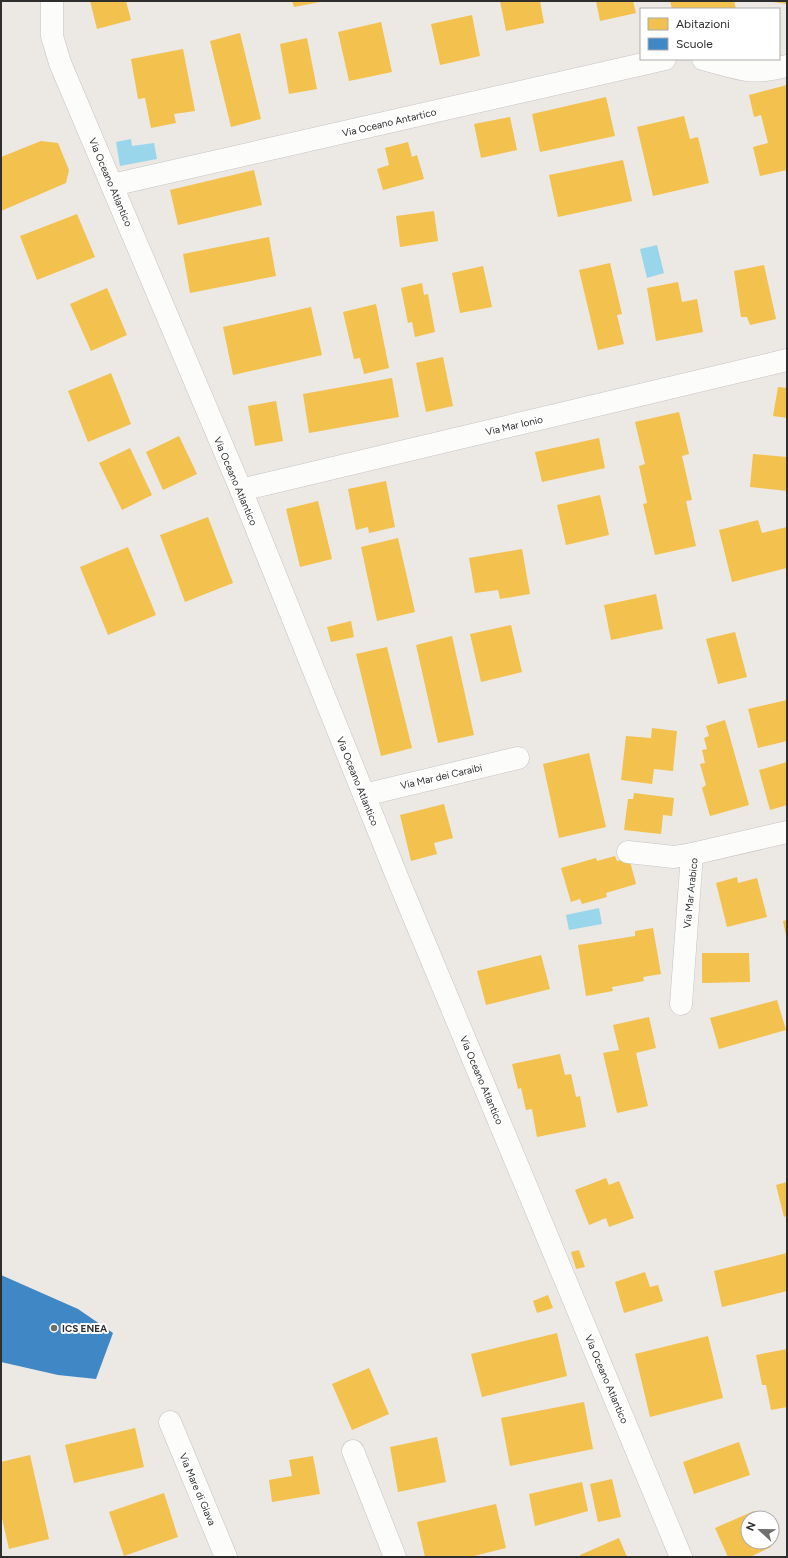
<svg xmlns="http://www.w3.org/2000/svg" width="788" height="1558" font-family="Figtree,sans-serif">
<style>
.water{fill:#99d6ec}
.homes{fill:#f2c14e}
.schools{fill:#3f88c5}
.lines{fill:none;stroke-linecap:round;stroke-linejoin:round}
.street-casing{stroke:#c5c4c5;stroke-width:23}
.street{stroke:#fcfcfb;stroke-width:22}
.poi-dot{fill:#706f6e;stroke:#fff;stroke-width:1.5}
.labels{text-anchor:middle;stroke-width:4;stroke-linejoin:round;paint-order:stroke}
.street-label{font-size:10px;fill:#2e2e2e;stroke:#fff}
.poi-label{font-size:10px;font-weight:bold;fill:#2e2e2e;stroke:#fff;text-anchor:start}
</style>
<rect width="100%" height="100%" fill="#ece8e4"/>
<g class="water">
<path d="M 131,139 L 132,146 L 154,143 L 157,159 L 120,166 L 116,142 Z"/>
<path d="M 657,245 L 664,273 L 647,278 L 640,249 Z"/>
<path d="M 599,908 L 602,924 L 569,930 L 566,915 Z"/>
</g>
<g class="homes">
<path d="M 90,1 L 126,1 L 131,20 L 97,29 Z"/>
<path d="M 292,1 L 320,1 L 320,2 L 294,7 Z"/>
<path d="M 500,1 L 540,1 L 544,23 L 506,31 Z"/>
<path d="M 596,1 L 633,1 L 636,13 L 600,21 Z"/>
<path d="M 670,1 L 734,1 L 736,9 L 672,9 Z"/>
<path d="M 773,1 L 787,1 L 787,4 L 773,2 Z"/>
<path d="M 472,15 L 480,56 L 440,65 L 431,24 Z"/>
<path d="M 381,22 L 392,72 L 349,81 L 338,32 Z"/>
<path d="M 240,33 L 261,119 L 231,127 L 210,41 Z"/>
<path d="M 307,38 L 317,89 L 289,94 L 280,44 Z"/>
<path d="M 183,49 L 195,111 L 174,114 L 176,123 L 151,128 L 145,98 L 138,99 L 131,59 Z"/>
<path d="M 787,85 L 787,170 L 760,176 L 753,147 L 768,143 L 761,115 L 754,117 L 749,95 Z"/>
<path d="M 606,97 L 615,136 L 540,152 L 532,114 Z"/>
<path d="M 684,116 L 690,139 L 698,137 L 709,183 L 653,196 L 637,127 Z"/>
<path d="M 510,117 L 517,150 L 481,158 L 474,124 Z"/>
<path d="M 41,141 L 58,143 L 69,170 L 66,183 L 1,211 L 1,157 Z"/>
<path d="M 408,142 L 412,157 L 417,155 L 424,179 L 383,190 L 377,169 L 389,165 L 385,148 Z"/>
<path d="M 623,160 L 632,201 L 558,217 L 549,175 Z"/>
<path d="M 254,170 L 262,205 L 178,225 L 170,190 Z"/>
<path d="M 434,211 L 438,241 L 400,247 L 396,216 Z"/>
<path d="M 77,214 L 95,257 L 37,280 L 20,236 Z"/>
<path d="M 269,237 L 276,276 L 190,293 L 183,254 Z"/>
<path d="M 610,263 L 622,314 L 617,315 L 624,344 L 598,350 L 579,270 Z"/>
<path d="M 764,265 L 776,319 L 750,325 L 747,317 L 741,317 L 734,271 Z"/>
<path d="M 483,266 L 492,307 L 460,313 L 452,273 Z"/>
<path d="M 678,282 L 682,302 L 697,299 L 703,332 L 656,341 L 647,288 Z"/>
<path d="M 422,283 L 424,295 L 428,294 L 435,332 L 415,337 L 412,322 L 408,323 L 401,288 Z"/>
<path d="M 107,288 L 127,335 L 91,351 L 70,304 Z"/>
<path d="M 376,304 L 389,368 L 364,374 L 360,358 L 354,359 L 343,312 Z"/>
<path d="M 311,307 L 322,355 L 233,375 L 223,327 Z"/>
<path d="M 443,357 L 453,406 L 426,412 L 416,363 Z"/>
<path d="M 111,373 L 131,424 L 88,442 L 68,391 Z"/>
<path d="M 392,378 L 399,417 L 309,433 L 303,394 Z"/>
<path d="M 778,387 L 787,388 L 787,418 L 773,416 Z"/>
<path d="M 276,401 L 283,441 L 255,446 L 248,406 Z"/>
<path d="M 679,412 L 689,454 L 682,456 L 692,500 L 686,501 L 696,546 L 655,555 L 643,504 L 647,503 L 639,466 L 645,464 L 635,422 Z"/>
<path d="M 179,436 L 197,474 L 163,490 L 146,452 Z"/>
<path d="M 599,438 L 605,468 L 542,482 L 535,452 Z"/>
<path d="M 130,448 L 152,495 L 122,510 L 99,463 Z"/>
<path d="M 753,454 L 787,457 L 787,491 L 750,487 Z"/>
<path d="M 386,481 L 395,527 L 369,533 L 368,527 L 356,530 L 348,489 Z"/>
<path d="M 600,495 L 609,535 L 566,545 L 557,505 Z"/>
<path d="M 318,501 L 332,559 L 300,567 L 286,509 Z"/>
<path d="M 208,517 L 233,583 L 185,602 L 160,535 Z"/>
<path d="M 758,520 L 762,533 L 787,527 L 787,568 L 732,582 L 719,530 Z"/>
<path d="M 398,538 L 415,612 L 377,621 L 361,547 Z"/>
<path d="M 128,547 L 156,615 L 108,635 L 80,567 Z"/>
<path d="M 522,549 L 530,594 L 500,599 L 498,590 L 475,593 L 469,558 Z"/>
<path d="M 656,594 L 663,629 L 611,640 L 604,605 Z"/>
<path d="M 351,621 L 354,637 L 331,642 L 327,627 Z"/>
<path d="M 511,625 L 522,672 L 481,682 L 470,634 Z"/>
<path d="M 735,632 L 747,677 L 718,684 L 706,639 Z"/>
<path d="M 452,636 L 474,735 L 438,743 L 416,645 Z"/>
<path d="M 387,647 L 412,748 L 381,756 L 356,654 Z"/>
<path d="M 787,700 L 787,741 L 758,748 L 748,709 Z"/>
<path d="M 725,720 L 749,805 L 710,816 L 702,788 L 706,785 L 700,764 L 705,763 L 702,750 L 707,749 L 704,738 L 709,736 L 706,726 Z"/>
<path d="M 652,728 L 677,731 L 673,771 L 654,769 L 652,784 L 621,780 L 626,736 L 651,738 Z"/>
<path d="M 589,753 L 606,827 L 559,838 L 543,764 Z"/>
<path d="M 787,762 L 787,805 L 770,810 L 759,770 Z"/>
<path d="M 634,793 L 674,798 L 672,816 L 663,815 L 661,834 L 624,830 L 628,799 L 633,799 Z"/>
<path d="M 444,804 L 453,838 L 434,843 L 437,854 L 411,861 L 400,815 Z"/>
<path d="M 615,856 L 617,861 L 629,858 L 636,884 L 606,893 L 607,897 L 582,904 L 580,899 L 571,902 L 561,868 L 596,858 L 597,861 Z"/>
<path d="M 737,877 L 738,883 L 757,878 L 767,917 L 727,927 L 716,883 Z"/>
<path d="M 787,920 L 787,935 L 786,936 L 783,921 Z"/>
<path d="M 653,928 L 661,974 L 643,977 L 644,981 L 612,987 L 613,991 L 586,996 L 578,945 L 635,936 L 635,931 Z"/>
<path d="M 702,953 L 749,953 L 750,982 L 702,983 Z"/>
<path d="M 541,955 L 550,989 L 486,1005 L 477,971 Z"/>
<path d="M 777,1000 L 786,1030 L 719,1049 L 710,1018 Z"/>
<path d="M 649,1017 L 656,1048 L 636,1053 L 648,1106 L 617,1113 L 603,1053 L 619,1050 L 613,1025 Z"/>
<path d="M 560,1054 L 565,1075 L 571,1074 L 576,1097 L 580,1096 L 586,1127 L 537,1137 L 532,1109 L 526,1110 L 521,1088 L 518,1089 L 512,1064 Z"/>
<path d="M 606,1178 L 609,1185 L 619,1181 L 634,1218 L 609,1227 L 606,1218 L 589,1225 L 575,1190 Z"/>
<path d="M 787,1182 L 787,1216 L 784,1217 L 776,1185 Z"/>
<path d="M 579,1250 L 585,1267 L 576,1269 L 571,1252 Z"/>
<path d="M 787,1253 L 787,1291 L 722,1307 L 714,1271 Z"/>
<path d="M 645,1272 L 650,1287 L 658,1285 L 663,1301 L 624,1313 L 615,1282 Z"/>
<path d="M 548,1295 L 553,1308 L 537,1313 L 533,1301 Z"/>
<path d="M 557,1333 L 567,1376 L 482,1397 L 471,1354 Z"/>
<path d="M 708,1336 L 723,1398 L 650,1417 L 635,1354 Z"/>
<path d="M 787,1349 L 787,1407 L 771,1410 L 766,1385 L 762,1385 L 756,1355 Z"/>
<path d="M 369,1368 L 389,1414 L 352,1430 L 332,1384 Z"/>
<path d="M 584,1402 L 593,1449 L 510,1466 L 501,1418 Z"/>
<path d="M 135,1428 L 144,1467 L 74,1483 L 65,1445 Z"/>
<path d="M 437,1437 L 446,1482 L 398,1492 L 390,1447 Z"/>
<path d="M 739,1442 L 750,1475 L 694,1494 L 683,1462 Z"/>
<path d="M 30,1455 L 49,1539 L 9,1549 L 1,1514 L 1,1462 Z"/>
<path d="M 313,1456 L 320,1494 L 272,1502 L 269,1480 L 292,1476 L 289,1460 Z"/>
<path d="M 612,1479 L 621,1517 L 598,1522 L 590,1484 Z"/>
<path d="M 582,1482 L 588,1511 L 535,1526 L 529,1494 Z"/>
<path d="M 164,1493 L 178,1537 L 124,1556 L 109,1512 Z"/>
<path d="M 496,1504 L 506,1548 L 470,1557 L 425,1557 L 417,1522 Z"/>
<path d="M 754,1511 L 758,1518 L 748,1518 L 748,1542 L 768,1542 L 771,1547 L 750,1557 L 728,1557 L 715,1528 Z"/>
<path d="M 619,1538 L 627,1557 L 581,1557 L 580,1555 Z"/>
</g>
<path class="schools" d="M 1,1275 L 78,1309 L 113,1333 L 96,1379 L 58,1375 L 1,1362 Z"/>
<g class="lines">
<g class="street-casing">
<g id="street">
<path d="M 52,1 L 52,36 L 60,63 L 241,490 L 400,884 L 681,1557"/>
<path d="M 703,59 C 739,68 748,76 787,66"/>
<path d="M 112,185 L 665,59"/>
<path d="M 241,490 L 787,360"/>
<path d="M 364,795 L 518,758"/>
<path d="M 628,852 L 674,857 L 692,854"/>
<path d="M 681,1004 L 692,854 L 787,832"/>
<path d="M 170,1422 L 226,1557"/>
<path d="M 353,1451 L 395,1557"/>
</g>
</g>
<use href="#street" class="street"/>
</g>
<circle class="poi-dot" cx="54" cy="1328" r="4"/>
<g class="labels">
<g class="street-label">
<text transform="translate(389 122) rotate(-13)" y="4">Via Oceano Antartico</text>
<text transform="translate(111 182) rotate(67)" y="4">Via Oceano Atlantico</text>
<text transform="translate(514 425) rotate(-13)" y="4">Via Mar Ionio</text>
<text transform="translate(236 481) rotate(67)" y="4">Via Oceano Atlantico</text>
<text transform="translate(441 776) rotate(-13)" y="4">Via Mar dei Caraibi</text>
<text transform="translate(358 781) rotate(68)" y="4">Via Oceano Atlantico</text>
<text transform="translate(690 893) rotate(-84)" y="4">Via Mar Arabico</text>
<text transform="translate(482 1080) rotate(67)" y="4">Via Oceano Atlantico</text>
<text transform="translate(607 1379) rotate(67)" y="4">Via Oceano Atlantico</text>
<text transform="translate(198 1489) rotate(67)" y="4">Via Mare di Giava</text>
</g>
<g class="poi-label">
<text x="62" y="1332">ICS ENEA</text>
</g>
</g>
<rect width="788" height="1558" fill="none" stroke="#2e2e2e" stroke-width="4"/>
<rect x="640" y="8" width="140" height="52" fill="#ffffff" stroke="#ababab"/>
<rect x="648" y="18" width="20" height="12" fill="#f2c14e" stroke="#ababab"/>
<text x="676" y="28" font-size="12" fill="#2e2e2e">Abitazioni</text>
<rect x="648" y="38" width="20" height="12" fill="#3f88c5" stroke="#ababab"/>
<text x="676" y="48" font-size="12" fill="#2e2e2e">Scuole</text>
<g transform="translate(760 1530) rotate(292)"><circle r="19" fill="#ffffff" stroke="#ababab"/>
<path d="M0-3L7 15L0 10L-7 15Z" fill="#706f6e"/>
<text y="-6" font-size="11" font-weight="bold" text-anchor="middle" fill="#2e2e2e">N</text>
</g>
</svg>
